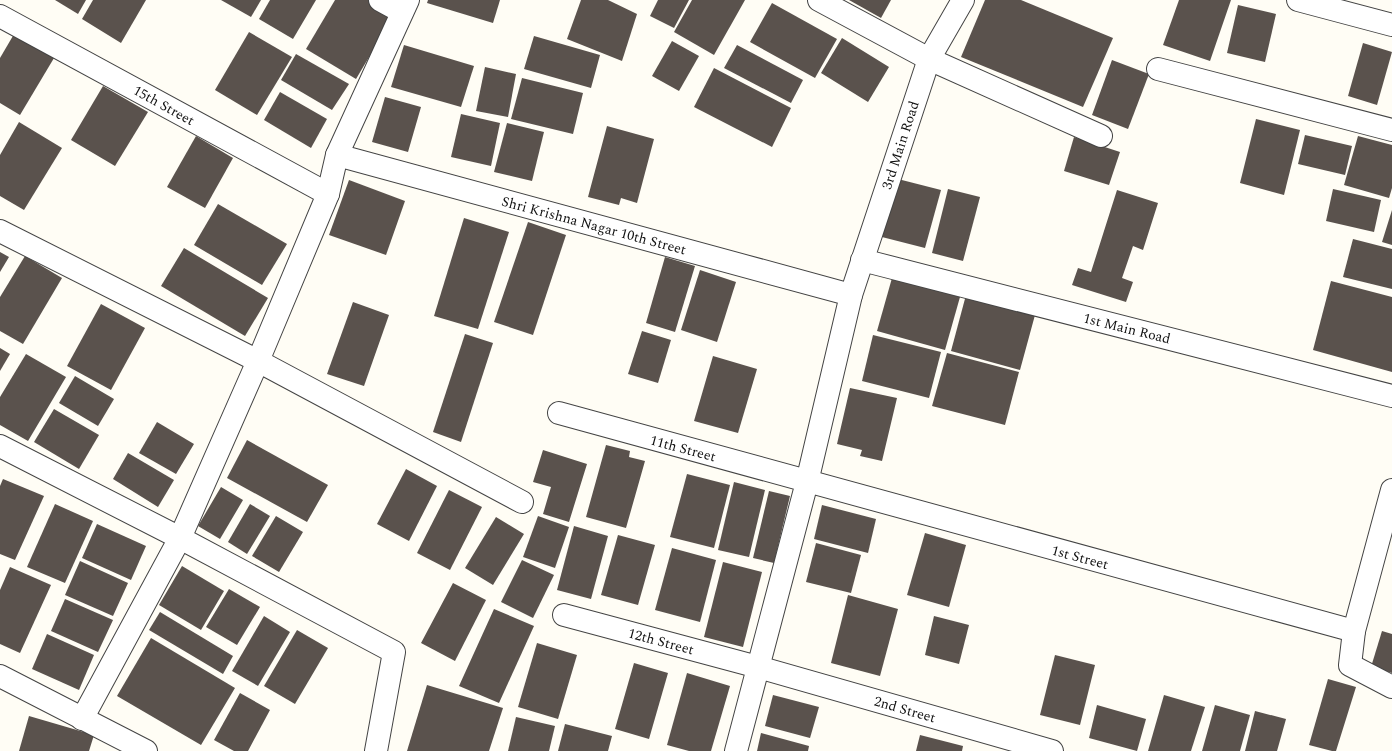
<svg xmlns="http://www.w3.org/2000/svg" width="1392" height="751" font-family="Spectral,serif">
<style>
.building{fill:#5a524d}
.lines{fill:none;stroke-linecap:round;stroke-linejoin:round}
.minor-casing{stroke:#444;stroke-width:24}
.minor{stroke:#fff;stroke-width:22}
.labels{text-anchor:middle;stroke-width:4;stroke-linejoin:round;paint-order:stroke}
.street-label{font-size:14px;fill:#111;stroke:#fff}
</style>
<rect width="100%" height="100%" fill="#fffdf5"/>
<g class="building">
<path d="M 55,0 L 86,0 L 78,14 Z"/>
<path d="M 93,0 L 146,0 L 121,43 L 82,19 Z"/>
<path d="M 221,0 L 261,0 L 251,17 Z"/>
<path d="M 270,0 L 316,0 L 293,39 L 259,19 Z"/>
<path d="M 335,0 L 368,0 L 394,15 L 356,79 L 306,49 Z"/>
<path d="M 428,0 L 500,0 L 493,23 L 427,3 Z"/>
<path d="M 581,0 L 608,0 L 637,14 L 622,61 L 567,39 Z"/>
<path d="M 658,0 L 689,0 L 674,28 L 650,16 Z"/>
<path d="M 692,0 L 745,0 L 714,55 L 674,32 Z"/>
<path d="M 849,0 L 891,0 L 881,18 Z"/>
<path d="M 985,0 L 1021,0 L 1113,38 L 1083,107 L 961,57 Z"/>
<path d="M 1179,0 L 1231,0 L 1210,61 L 1163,45 Z"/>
<path d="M 772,3 L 837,39 L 815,78 L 750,42 Z"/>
<path d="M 1238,5 L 1276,14 L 1265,62 L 1227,53 Z"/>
<path d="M 17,29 L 57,53 L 20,115 L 0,103 L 0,58 Z"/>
<path d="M 249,32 L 292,57 L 257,115 L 215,90 Z"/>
<path d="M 534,36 L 600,55 L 591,88 L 524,69 Z"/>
<path d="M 842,38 L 889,67 L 868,102 L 821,73 Z"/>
<path d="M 672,41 L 699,56 L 679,91 L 652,76 Z"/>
<path d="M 1363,43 L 1392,52 L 1377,105 L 1348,96 Z"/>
<path d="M 404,45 L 474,66 L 461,107 L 391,87 Z"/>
<path d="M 737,45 L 803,80 L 791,103 L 724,68 Z"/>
<path d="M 296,54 L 349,84 L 332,110 L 281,80 Z"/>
<path d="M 1112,60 L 1149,74 L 1128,129 L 1092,115 Z"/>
<path d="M 485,67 L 516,74 L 508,117 L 476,111 Z"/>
<path d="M 714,68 L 791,108 L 772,147 L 694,107 Z"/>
<path d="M 522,78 L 583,93 L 573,134 L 511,119 Z"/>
<path d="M 103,86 L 148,112 L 115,166 L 71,140 Z"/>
<path d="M 280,92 L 327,119 L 311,148 L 264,120 Z"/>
<path d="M 385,97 L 421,107 L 408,152 L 372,142 Z"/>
<path d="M 461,114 L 500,123 L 491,166 L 451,157 Z"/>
<path d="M 1256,119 L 1300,130 L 1284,195 L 1240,183 Z"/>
<path d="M 19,122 L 62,148 L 24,210 L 0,196 L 0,155 Z"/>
<path d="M 507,123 L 544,132 L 532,181 L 494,172 Z"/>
<path d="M 607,126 L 654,139 L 637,203 L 621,198 L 619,205 L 588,197 Z"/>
<path d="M 1305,135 L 1352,146 L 1345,175 L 1298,164 Z"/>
<path d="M 196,136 L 233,158 L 205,208 L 167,187 Z"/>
<path d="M 1358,136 L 1392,145 L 1392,188 L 1389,198 L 1344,185 Z"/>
<path d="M 1074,137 L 1120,152 L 1109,185 L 1064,171 Z"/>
<path d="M 894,178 L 941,190 L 925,248 L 878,236 Z"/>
<path d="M 349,180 L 405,201 L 386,255 L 329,235 Z"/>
<path d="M 948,189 L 980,197 L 963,261 L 932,253 Z"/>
<path d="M 1333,189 L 1381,200 L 1374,232 L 1326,221 Z"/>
<path d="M 1117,190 L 1158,203 L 1143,250 L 1133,246 L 1122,278 L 1133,282 L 1126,302 L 1072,285 L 1078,268 L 1091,272 Z"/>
<path d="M 218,204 L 287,244 L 262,285 L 194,245 Z"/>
<path d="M 1392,210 L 1392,245 L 1382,242 Z"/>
<path d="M 464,218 L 509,232 L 478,329 L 434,316 Z"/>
<path d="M 528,222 L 566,235 L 533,335 L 494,322 Z"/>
<path d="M 1353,239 L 1392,249 L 1392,289 L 1343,277 Z"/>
<path d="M 184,248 L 268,298 L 245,336 L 161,286 Z"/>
<path d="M 0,252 L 9,257 L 0,272 Z"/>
<path d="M 25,256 L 62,278 L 23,344 L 0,331 L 0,297 Z"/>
<path d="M 665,257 L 695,266 L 675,332 L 646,323 Z"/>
<path d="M 700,270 L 736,282 L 717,342 L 681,330 Z"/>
<path d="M 892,278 L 960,297 L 945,350 L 877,331 Z"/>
<path d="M 1331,281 L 1392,297 L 1392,372 L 1313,350 Z"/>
<path d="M 966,295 L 1035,315 L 1020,370 L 951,351 Z"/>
<path d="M 353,302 L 389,315 L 364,386 L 327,374 Z"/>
<path d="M 101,304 L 145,328 L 111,390 L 67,366 Z"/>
<path d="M 642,331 L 671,340 L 658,383 L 628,374 Z"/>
<path d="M 465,334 L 493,343 L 461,442 L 433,432 Z"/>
<path d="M 873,335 L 941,352 L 929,398 L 862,381 Z"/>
<path d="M 0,348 L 10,354 L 0,371 Z"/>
<path d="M 947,353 L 1019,372 L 1005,425 L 932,406 Z"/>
<path d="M 26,354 L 66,377 L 28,441 L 0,425 L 0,397 Z"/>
<path d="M 713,356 L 757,369 L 738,433 L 694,421 Z"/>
<path d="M 75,376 L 114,399 L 98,426 L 59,403 Z"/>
<path d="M 850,388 L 897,398 L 882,461 L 860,456 L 862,450 L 837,444 Z"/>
<path d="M 54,409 L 99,435 L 79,469 L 34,442 Z"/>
<path d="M 157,422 L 194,444 L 176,474 L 139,453 Z"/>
<path d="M 247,440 L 328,485 L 307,522 L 227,478 Z"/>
<path d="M 606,445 L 630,451 L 629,457 L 645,461 L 626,528 L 586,517 Z"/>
<path d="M 543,450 L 587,464 L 569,522 L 543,514 L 551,487 L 533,482 Z"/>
<path d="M 128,453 L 174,480 L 158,507 L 113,479 Z"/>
<path d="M 406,469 L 437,486 L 409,541 L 377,524 Z"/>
<path d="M 687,474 L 730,485 L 714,548 L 670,537 Z"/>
<path d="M 3,479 L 44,496 L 15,560 L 0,554 L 0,486 Z"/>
<path d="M 734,482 L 765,490 L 749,557 L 718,550 Z"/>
<path d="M 221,487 L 243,500 L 220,539 L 198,526 Z"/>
<path d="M 449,490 L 482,507 L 450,570 L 417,553 Z"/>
<path d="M 769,491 L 790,496 L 774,563 L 753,558 Z"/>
<path d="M 55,504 L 93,521 L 65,583 L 27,567 Z"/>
<path d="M 250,504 L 270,516 L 247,554 L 228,542 Z"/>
<path d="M 822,505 L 876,519 L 868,553 L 814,539 Z"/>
<path d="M 276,516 L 303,532 L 279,572 L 252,556 Z"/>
<path d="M 538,516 L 569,527 L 555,568 L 523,557 Z"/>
<path d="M 496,517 L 524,534 L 493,585 L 465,568 Z"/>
<path d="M 97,524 L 146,546 L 131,580 L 82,558 Z"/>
<path d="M 574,526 L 608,536 L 591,599 L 557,590 Z"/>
<path d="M 925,533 L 966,545 L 949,607 L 907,595 Z"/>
<path d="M 618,535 L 655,545 L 638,605 L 601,595 Z"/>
<path d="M 816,543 L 861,555 L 851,593 L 806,582 Z"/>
<path d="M 672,548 L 716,560 L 700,622 L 655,610 Z"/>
<path d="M 522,560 L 554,575 L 533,618 L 501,602 Z"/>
<path d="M 80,561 L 128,583 L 113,616 L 65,595 Z"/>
<path d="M 723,562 L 762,572 L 743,647 L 704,637 Z"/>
<path d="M 182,566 L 224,591 L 201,630 L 159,605 Z"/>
<path d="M 10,567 L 51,585 L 20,653 L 0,644 L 0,590 Z"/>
<path d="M 453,583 L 486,600 L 455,661 L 421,643 Z"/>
<path d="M 229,589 L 260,607 L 237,645 L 206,627 Z"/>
<path d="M 848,595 L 898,609 L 880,676 L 831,663 Z"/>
<path d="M 65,599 L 113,620 L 98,652 L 51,631 Z"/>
<path d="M 494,609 L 534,626 L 499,703 L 459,686 Z"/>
<path d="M 160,612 L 233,656 L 223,674 L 149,630 Z"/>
<path d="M 264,616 L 290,632 L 258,686 L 232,671 Z"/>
<path d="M 934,616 L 969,625 L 959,664 L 925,655 Z"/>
<path d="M 297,630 L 328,648 L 295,704 L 264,686 Z"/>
<path d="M 1382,631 L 1392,634 L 1392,673 L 1371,667 Z"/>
<path d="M 47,634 L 94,655 L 79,690 L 32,669 Z"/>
<path d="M 151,638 L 235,688 L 201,745 L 117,696 Z"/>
<path d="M 537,643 L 577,655 L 558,719 L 518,707 Z"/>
<path d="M 1055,655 L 1095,665 L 1080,725 L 1040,715 Z"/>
<path d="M 634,663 L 668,673 L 649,739 L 615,729 Z"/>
<path d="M 687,673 L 730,686 L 711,751 L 689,751 L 667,745 Z"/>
<path d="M 1328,679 L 1356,687 L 1336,751 L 1332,751 L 1309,745 Z"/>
<path d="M 427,685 L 503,708 L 489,751 L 407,751 Z"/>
<path d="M 240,693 L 270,710 L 248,751 L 234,751 L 214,740 Z"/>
<path d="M 773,695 L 819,707 L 810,738 L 765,726 Z"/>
<path d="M 1164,695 L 1205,707 L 1191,751 L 1148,751 Z"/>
<path d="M 1097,705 L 1146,719 L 1137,751 L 1089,738 Z"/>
<path d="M 1215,705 L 1250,715 L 1240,751 L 1202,751 Z"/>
<path d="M 1255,711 L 1286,719 L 1277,751 L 1245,751 Z"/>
<path d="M 29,716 L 94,735 L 89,751 L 19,751 Z"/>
<path d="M 516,717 L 555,726 L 549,751 L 508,751 Z"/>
<path d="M 565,724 L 612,736 L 608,751 L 558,751 Z"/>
<path d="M 761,733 L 809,746 L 808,751 L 757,751 Z"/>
<path d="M 920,735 L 963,746 L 962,751 L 916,751 Z"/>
</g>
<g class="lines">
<g class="minor-casing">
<g id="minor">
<path d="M 380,0 L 402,12"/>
<path d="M 819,0 L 929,59 L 1101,136"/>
<path d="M 1298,0 L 1392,25"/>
<path d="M 0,16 L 328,194"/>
<path d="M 1158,69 L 1392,130"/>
<path d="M 337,155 L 851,295"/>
<path d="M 0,231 L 258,361 L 522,502"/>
<path d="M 862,260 L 1392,396"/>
<path d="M 559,413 L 1354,631"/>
<path d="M 0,446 L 180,538 L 394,652 L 376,751"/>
<path d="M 1392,490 L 1354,631 L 1350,665 L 1392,687"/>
<path d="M 564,615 L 758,667 L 1052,751"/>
<path d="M 0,676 L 146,751"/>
<path d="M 82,719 L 180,538 L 258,361 L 328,194 L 337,155 L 408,0"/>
<path d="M 736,751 L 807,482 L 851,295 L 929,59 L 963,0"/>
</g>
</g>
<use href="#minor" class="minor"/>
</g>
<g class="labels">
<g class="street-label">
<text transform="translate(164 105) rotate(29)" y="5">15th Street</text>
<text transform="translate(900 145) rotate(-72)" y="5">3rd Main Road</text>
<text transform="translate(594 225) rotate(15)" y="5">Shri Krishna Nagar 10th Street</text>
<text transform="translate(1127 328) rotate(14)" y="5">1st Main Road</text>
<text transform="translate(683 448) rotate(15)" y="5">11th Street</text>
<text transform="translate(1080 557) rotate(15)" y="5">1st Street</text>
<text transform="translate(661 641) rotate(15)" y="5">12th Street</text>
<text transform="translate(905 709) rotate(16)" y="5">2nd Street</text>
</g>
</g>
</svg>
